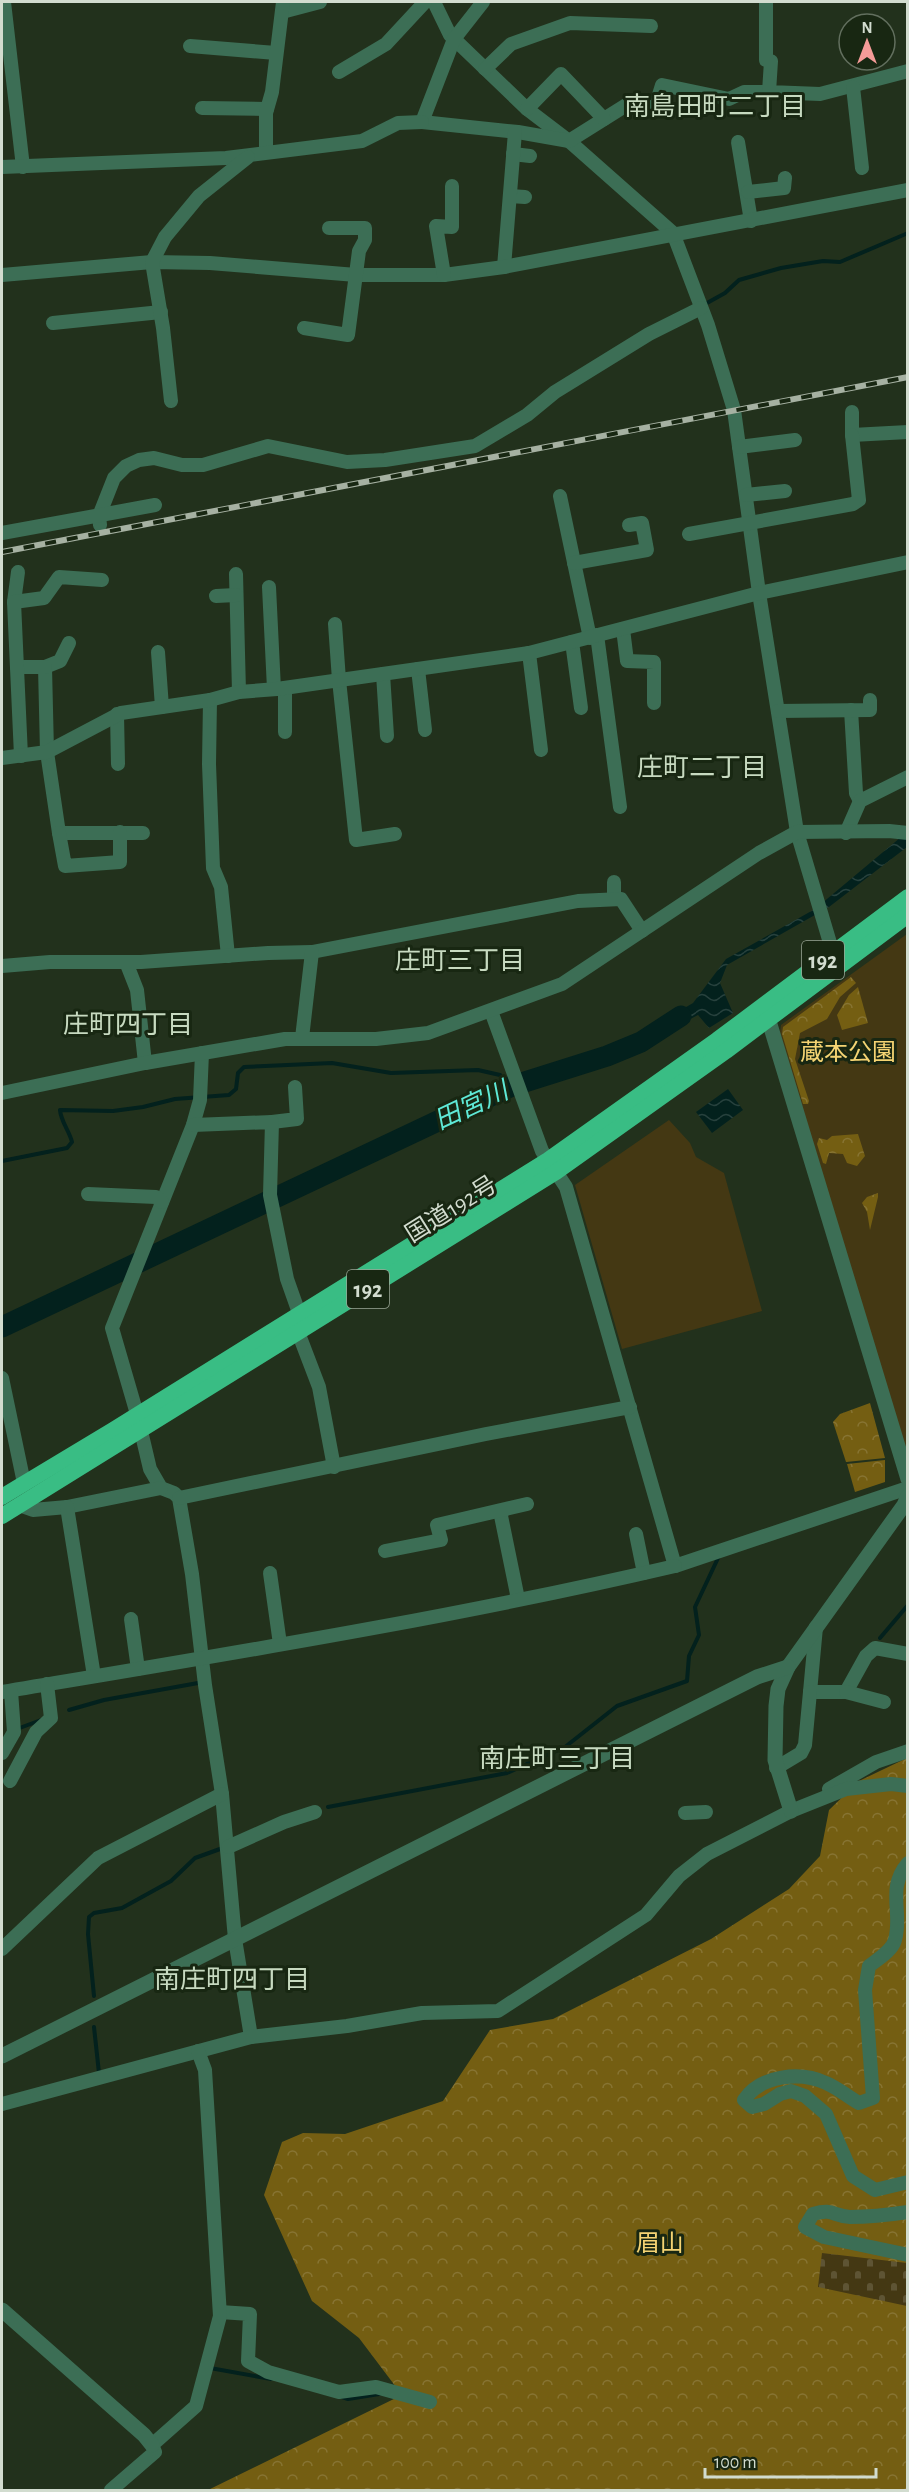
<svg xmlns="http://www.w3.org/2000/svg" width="909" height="2492" font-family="'Alegreya Sans','Noto Sans JP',sans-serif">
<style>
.green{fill:#443813}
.forest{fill:url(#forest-crowns)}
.cemetery{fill:url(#cemetery-stones)}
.water{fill:url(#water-waves)}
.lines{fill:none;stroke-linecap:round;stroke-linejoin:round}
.stream{stroke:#03211d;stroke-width:4}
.river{stroke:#03211d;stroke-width:21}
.minor{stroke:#3c6e55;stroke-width:14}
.tertiary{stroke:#3c6e55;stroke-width:15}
.trunk{stroke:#39bd84;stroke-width:16}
.rail-casing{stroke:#a6b1a2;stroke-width:6}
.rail{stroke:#182712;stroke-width:4;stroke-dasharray:11;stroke-linecap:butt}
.labels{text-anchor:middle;stroke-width:6;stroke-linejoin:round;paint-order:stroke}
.shield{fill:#182712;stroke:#9aa696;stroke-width:1.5}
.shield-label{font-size:22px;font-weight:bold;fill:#d2dccf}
.park-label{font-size:24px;fill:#f5d473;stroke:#182712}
.street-label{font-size:24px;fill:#d2dccf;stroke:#182712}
.neighbourhood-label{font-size:26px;fill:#c7dac0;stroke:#182712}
.water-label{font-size:26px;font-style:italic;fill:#5ee9d7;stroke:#182712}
</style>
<defs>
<pattern id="forest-crowns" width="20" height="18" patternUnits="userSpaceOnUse" patternTransform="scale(1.5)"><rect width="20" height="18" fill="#745e12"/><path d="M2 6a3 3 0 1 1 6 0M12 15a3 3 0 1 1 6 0" fill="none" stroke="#877433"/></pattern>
<pattern id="cemetery-stones" width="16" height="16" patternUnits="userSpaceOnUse" patternTransform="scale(1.5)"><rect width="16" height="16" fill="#443813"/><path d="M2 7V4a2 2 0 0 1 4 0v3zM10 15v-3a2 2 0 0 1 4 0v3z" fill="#5e5434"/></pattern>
<pattern id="water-waves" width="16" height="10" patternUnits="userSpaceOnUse" patternTransform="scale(1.5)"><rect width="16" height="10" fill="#03211d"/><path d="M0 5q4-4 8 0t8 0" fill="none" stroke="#27413d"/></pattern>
</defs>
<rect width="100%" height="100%" fill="#22311c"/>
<g class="green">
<path d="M 907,934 L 907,1455 L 780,1034 L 781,1025 Z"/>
<path d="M 669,1120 L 690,1143 L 696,1157 L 724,1173 L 762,1311 L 622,1349 L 575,1185 Z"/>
</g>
<g class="forest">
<path d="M 851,977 L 856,983 L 840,997 L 827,1019 L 800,1033 L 795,1059 L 809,1101 L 808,1104 L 803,1104 L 782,1034 L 783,1027 Z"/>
<path d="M 858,987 L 868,1023 L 842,1030 L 837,1015 L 849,995 Z"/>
<path d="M 858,1134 L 865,1156 L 857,1166 L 847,1163 L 843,1154 L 829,1153 L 826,1164 L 823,1163 L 817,1144 L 819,1138 L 827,1140 L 832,1136 Z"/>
<path d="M 878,1193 L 878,1197 L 870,1230 L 867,1212 L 862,1203 L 867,1197 Z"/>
<path d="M 870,1403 L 885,1458 L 846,1462 L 833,1422 L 840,1414 Z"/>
<path d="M 885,1460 L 885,1482 L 855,1492 L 847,1464 Z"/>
<path d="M 907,1758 L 907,2490 L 208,2490 L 402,2395 L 359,2338 L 312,2301 L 264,2195 L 282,2142 L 303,2133 L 345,2134 L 443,2101 L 490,2030 L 553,2019 L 711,1939 L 789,1889 L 820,1856 L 829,1810 L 859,1781 Z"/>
</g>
<path class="cemetery" d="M 822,2253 L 907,2263 L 907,2315 L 907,2306 L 818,2287 Z"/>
<g class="water">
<path d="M 907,832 L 907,847 L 829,907 L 727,965 L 720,983 L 733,1013 L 709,1028 L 698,1015 L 660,1035 L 655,1025 L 693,1003 L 726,959 L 815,909 Z"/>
<path d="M 728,1089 L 743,1110 L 712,1133 L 696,1112 Z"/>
</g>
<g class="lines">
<g class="stream">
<path d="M 707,303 L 725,293 L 739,280 L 781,268 L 823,261 L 840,262 L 908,233"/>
<path d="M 2,1161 L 67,1148 L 72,1142 C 69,1130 61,1122 60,1110 L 113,1111 L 143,1107 L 175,1099 L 229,1095 L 236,1089 L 238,1073 L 244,1067 L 332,1063 L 391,1073 L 478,1070 L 500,1075"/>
<path d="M 880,1638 L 908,1605"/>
<path d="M 69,1710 L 104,1700 L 198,1683"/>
<path d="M 17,1729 L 41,1720"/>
<path d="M 328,1807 L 507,1773 L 565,1747 L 617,1706 L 687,1681 L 689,1656 L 699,1635 L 695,1607 L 719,1556"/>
<path d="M 94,1996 L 88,1934 L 89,1917 L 94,1913 L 122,1908 L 171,1881 L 195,1858 L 220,1849"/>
<path d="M 94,2027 L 99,2073"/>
<path d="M 210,2368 L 271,2379"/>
<path d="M 342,2397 L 348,2399 L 379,2394"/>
</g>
<path class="river" d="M 2,1327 L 512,1086 L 607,1056 L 641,1042 L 681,1016"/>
<g class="minor">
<path d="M 4,2 L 23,167"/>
<path d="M 434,2 L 450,35 L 527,109 L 569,141 L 673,233 L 708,325 L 734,410 L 759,593 L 797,832 L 833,953"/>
<path d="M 483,2 L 454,39 L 422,122 L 518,132 L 569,141 L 628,104 L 654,111 L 662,85 L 729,99 L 744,92 L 769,92"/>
<path d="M 766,2 L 766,60 L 771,61 L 769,92 L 820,94 L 908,71"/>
<path d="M 282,12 L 320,2"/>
<path d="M 190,46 L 276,53"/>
<path d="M 485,69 L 511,44 L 570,23 L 651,26"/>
<path d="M 339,72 L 386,44 L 425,2"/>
<path d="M 853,87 L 862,168"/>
<path d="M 202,108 L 267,109"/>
<path d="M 527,109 L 561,74 L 604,119"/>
<path d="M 738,142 L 751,221"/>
<path d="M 266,152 L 266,113 L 272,92 L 283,2"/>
<path d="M 513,154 L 530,156"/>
<path d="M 2,167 L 226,158 L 362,141 L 398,123 L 422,122"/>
<path d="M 748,192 L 784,188 L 785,178"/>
<path d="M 510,196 L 525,197"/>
<path d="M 504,267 L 515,132"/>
<path d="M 2,275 L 152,262 L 210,263 L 356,275 L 444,275 L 504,267 L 908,190"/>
<path d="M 444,275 L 436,226 L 452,227 L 452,186"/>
<path d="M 53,323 L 161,312"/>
<path d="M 304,328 L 348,335 L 359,251 L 365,240 L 365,228 L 329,228"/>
<path d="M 171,401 L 163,328 L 152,262 L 165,237 L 199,196 L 248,157"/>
<path d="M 852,412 L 852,435 L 908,432"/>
<path d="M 739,447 L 795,440"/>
<path d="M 746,495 L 785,491"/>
<path d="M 560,496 L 590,638"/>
<path d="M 100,525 L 99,516 L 114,478 L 126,466 L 139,460 L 154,458 L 182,465 L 203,465 L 268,446 L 347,462 L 385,460 L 475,446 L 527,415 L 555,392 L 649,334 L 701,308"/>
<path d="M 2,533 L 155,505"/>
<path d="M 689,534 L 853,504 L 859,500 L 852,435"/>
<path d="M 574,563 L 647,550 L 642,523 L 629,525"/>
<path d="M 236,574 L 239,692"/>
<path d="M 269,587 L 274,689"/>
<path d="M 216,596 L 236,595"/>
<path d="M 14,602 L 18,572"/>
<path d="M 335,624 L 339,680 L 356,840 L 395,834"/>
<path d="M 623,629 L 627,661 L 654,662 L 654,703"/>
<path d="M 597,635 L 620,807"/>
<path d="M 572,642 L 581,708"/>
<path d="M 69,643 L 60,661 L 45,667 L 47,752 L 59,833 L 143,833"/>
<path d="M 158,652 L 162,707"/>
<path d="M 529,653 L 541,750"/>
<path d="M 17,667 L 45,667"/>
<path d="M 418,669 L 425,730"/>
<path d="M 383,674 L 387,736"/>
<path d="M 210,700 L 209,764 L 213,868 L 221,887 L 228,956"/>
<path d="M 851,710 L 856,793 L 860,801"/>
<path d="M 778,711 L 870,710 L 870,700"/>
<path d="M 117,714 L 118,764"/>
<path d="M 285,732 L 285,688"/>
<path d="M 21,756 L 14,602 L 44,598 L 59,577 L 102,580"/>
<path d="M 2,758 L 47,752 L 121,713 L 210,700 L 239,692 L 277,689 L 529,653 L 759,593 L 908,562"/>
<path d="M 59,833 L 65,866 L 120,862 L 120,832"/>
<path d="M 846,833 L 860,801 L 908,777"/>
<path d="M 614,882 L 614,899"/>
<path d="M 126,962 L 137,990 L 145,1063"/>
<path d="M 2,966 L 50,962 L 141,962 L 268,953 L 312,952 L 578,901 L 621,899 L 642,931"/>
<path d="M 491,1011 L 542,1151 L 566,1187 L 675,1566 L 908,1488"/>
<path d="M 302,1038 L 312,952"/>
<path d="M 202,1053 L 200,1100 L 193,1125 L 112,1328 L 137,1414 L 150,1469 L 161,1488 L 174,1493 L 179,1498 L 192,1574 L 205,1685 L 222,1794 L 235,1939 L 251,2037"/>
<path d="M 2,1093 L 145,1063 L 285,1039 L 376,1039 L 428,1033 L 562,984 L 759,853 L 797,832 L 889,831 L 908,833"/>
<path d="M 272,1122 L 297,1119 L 295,1087"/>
<path d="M 193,1125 L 272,1122 L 270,1195 L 287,1279 L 299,1313"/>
<path d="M 88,1194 L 156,1197 L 162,1202"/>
<path d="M 298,1332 L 319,1387 L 334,1467"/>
<path d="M 2,1378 L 24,1483"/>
<path d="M 179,1498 L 486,1434 L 630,1407"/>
<path d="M 19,1505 L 33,1510 L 67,1507 L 161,1488"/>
<path d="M 67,1507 L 94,1676"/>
<path d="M 500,1511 L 518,1599"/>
<path d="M 636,1534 L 644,1573"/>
<path d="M 385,1551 L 441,1540 L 437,1525 L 527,1504"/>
<path d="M 270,1573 L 280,1644"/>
<path d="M 131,1619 L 138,1669"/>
<path d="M 816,1627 L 810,1692 L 846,1692 L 866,1656 L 875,1648 L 908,1654"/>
<path d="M 2,1692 C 227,1654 453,1618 675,1566"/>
<path d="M 846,1692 L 884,1702"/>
<path d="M 2,1753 L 14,1732 L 11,1691"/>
<path d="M 776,1768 L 801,1753 L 805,1745 L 810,1692"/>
<path d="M 10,1781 L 36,1732 L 51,1718 L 47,1684"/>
<path d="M 829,1789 L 876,1762 L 908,1751"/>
<path d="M 685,1813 L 706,1812"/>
<path d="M 228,1847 L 284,1822 L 315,1812"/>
<path d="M 908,1863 C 886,1888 903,1913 895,1940 C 892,1951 878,1959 869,1966 L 865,1990 L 873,2098 L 859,2103 C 848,2097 838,2088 826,2083 C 800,2071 761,2075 744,2100 L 752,2107 L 764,2104 L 780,2094 L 791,2091 L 805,2096 L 826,2114 L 853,2176 L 875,2190 L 908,2182"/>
<path d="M 2,1949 L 98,1858 L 222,1794"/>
<path d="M 2,2104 L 251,2037 L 347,2026 L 422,2013 L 498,2011 L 646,1915 L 679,1876 L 707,1854 L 791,1811 L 846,1789 L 891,1784 L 908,1786"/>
<path d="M 908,2212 C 888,2215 870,2217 850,2217 C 832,2216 834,2208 813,2214 L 805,2227 L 824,2237 L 908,2255"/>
<path d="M 220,2312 L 250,2314 L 248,2361 L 268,2372 L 339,2392 L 376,2387 L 430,2402"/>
<path d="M 111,2490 L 155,2452 L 152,2445 L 196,2406 L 220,2316 L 205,2070 L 198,2051"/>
</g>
<g class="tertiary">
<path d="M 765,1008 L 908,1479"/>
<path d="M 791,1811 L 775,1760 L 776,1706 L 778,1689 L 788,1667 L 904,1505 L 908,1496"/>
<path d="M 2,2056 L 757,1677 L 788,1667"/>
<path d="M 2,2310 L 144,2435 L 152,2445"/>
</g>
<g class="trunk">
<path d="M 2,1497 L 113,1430 L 548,1160 L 717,1040 L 908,897"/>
<path d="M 2,1516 L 556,1172 L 726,1051 L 908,915"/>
</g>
<g class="rail-casing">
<path id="rail" d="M 2,552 L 908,377"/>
</g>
<use href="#rail" class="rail"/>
</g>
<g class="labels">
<g class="shield">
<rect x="802" y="941" width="42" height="38" rx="4.5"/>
<rect x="347" y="1270" width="42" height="38" rx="4.5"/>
</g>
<g class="shield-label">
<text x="823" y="968">192</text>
<text x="368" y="1297">192</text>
</g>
<g class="park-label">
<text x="848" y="1060">蔵本公園</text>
<text x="660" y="2251">眉山</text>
</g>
<g class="street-label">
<text transform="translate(451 1209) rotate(-32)" y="8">国道192号</text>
</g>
<g class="neighbourhood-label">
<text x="715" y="115">南島田町二丁目</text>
<text x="702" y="776">庄町二丁目</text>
<text x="460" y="969">庄町三丁目</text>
<text x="128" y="1033">庄町四丁目</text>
<text x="557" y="1767">南庄町三丁目</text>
<text x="232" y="1988">南庄町四丁目</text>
</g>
<g class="water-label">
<text transform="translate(471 1105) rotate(-25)" y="9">田宮川</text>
</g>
</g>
<rect width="909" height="2492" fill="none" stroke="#d2dccf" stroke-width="6"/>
<g transform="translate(867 42)"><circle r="28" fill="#182712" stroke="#626f5e" stroke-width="1.5"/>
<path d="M0-4.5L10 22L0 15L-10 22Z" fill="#f59b98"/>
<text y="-9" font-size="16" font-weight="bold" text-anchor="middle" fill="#d2dccf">N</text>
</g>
<path d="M705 2468v9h171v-9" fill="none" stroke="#d2dccf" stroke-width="3"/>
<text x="714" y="2468" font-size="18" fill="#d2dccf" stroke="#182712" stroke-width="4.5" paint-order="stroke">100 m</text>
</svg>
